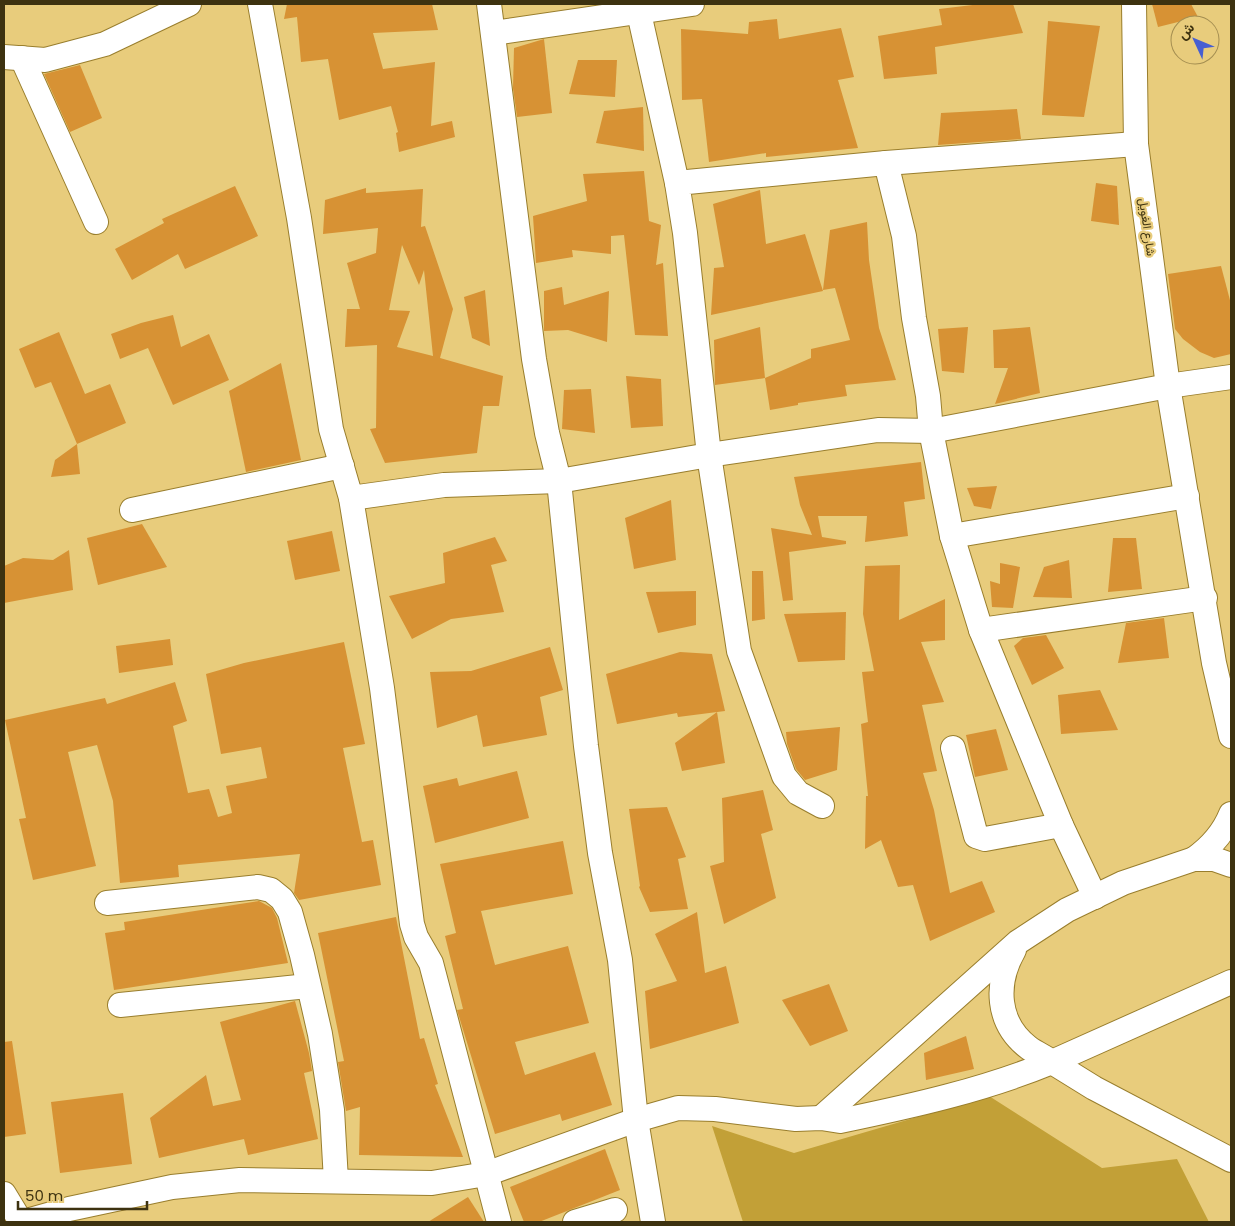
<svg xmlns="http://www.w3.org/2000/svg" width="1235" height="1226" font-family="Poppins,Vazirmatn,sans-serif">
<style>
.green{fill:#c2a037}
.building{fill:#d79234;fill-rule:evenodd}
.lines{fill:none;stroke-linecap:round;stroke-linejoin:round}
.minor-casing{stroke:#997e2d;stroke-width:26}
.minor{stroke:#fff;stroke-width:24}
.labels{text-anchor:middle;stroke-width:4.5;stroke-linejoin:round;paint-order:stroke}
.street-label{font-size:12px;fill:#3d3210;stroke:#e8cc7c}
</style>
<rect width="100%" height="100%" fill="#e8cc7c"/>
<path class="green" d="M 989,1096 L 1102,1168 L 1177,1159 L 1209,1222 L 743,1222 L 712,1126 L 794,1153 Z"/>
<g class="building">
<path d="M 287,4 L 432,4 L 438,30 L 373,33 L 383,69 L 435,62 L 431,126 L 452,121 L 455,137 L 399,152 L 396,133 L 398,132 L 391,106 L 339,120 L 328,59 L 301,62 L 297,17 L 284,19 Z"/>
<path d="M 981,4 L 1013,4 L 1023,33 L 935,47 L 937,74 L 884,79 L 878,36 L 942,25 L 939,9 Z"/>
<path d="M 1152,4 L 1191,4 L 1198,17 L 1158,27 Z"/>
<path d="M 777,19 L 779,39 L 841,28 L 854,77 L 838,80 L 858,148 L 766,157 L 766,153 L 709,162 L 702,99 L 682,100 L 681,29 L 748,34 L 749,22 Z"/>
<path d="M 1048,21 L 1100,26 L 1084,117 L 1042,115 Z"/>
<path d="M 544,39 L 552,113 L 517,117 L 513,88 L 514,48 Z"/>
<path d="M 578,60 L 617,60 L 615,97 L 569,94 Z"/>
<path d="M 80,65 L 102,118 L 70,132 L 44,74 Z"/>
<path d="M 643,107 L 644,151 L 596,143 L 604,111 Z"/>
<path d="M 1017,109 L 1021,139 L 938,145 L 941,113 Z"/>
<path d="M 644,171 L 649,221 L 661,225 L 656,265 L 663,263 L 668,336 L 635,335 L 624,235 L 611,236 L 611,254 L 572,250 L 573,257 L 536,263 L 533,216 L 587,201 L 583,174 Z"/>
<path d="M 1096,183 L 1117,186 L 1119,225 L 1091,221 Z"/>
<path d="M 235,186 L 258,236 L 185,269 L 178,254 L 132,280 L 115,249 L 164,223 L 162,219 Z"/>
<path d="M 366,188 L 366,193 L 423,189 L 421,227 L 425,226 L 453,309 L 440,358 L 503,376 L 499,406 L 483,406 L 477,453 L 385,463 L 370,429 L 376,428 L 377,345 L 345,347 L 347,309 L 360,309 L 347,263 L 376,253 L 378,228 L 323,234 L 325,200 ZM 402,245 L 419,285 L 424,270 L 433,356 L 397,347 L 410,311 L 389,310 Z"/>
<path d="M 760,190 L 766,244 L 805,234 L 823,291 L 711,315 L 714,268 L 724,267 L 713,204 Z"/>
<path d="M 867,222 L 869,260 L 879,328 L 896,380 L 845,385 L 847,396 L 798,403 L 798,405 L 770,410 L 765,378 L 811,358 L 811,349 L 850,340 L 835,288 L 823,290 L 830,230 Z"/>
<path d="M 1221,266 L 1231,304 L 1231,354 L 1214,358 L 1200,352 L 1183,339 L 1175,329 L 1168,274 Z"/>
<path d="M 562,287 L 564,305 L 609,291 L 607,342 L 568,330 L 544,331 L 544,291 Z"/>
<path d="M 485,290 L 490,346 L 472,338 L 464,297 Z"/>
<path d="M 173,315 L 181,347 L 209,334 L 229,380 L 173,405 L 148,348 L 120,359 L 111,334 L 141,323 Z"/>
<path d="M 760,327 L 765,378 L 715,385 L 714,340 Z"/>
<path d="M 968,327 L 964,373 L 942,371 L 938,329 Z"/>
<path d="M 1030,327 L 1040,393 L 995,404 L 1008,368 L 994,368 L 993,330 Z"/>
<path d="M 59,332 L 85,394 L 110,384 L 126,423 L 77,444 L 51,382 L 35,388 L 19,349 Z"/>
<path d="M 281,363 L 301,460 L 246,472 L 229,391 Z"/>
<path d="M 626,376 L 661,379 L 663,426 L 631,428 Z"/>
<path d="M 591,389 L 595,433 L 562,429 L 564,390 Z"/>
<path d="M 77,444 L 80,474 L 51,477 L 55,460 Z"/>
<path d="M 921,462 L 925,499 L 904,502 L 908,536 L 865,542 L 867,516 L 818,516 L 822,537 L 846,541 L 846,544 L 789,552 L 793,600 L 783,601 L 771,528 L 812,535 L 800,505 L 794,477 Z"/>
<path d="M 997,486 L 991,509 L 974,506 L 967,488 Z"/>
<path d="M 671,500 L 676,560 L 634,569 L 625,518 Z"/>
<path d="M 142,524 L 167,567 L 98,585 L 87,538 Z"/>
<path d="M 332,531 L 340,571 L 295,580 L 287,541 Z"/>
<path d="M 495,537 L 507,561 L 491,565 L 504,612 L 451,619 L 412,639 L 389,596 L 445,583 L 443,553 Z"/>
<path d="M 1113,538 L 1136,538 L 1142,589 L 1108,592 Z"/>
<path d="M 69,550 L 73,590 L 4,603 L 4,566 L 23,558 L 53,560 Z"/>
<path d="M 1069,560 L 1072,598 L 1033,597 L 1044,567 Z"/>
<path d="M 1000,563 L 1020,567 L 1013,608 L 992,607 L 990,581 L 1000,584 Z"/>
<path d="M 900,565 L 899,620 L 945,599 L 945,640 L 921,642 L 944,702 L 922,705 L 937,771 L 923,773 L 934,810 L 950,893 L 982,881 L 995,912 L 930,941 L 913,885 L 898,887 L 881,840 L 865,849 L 866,796 L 868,796 L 861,724 L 868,722 L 862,672 L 874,671 L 863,614 L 865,566 Z"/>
<path d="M 752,571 L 763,571 L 765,619 L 752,621 Z"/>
<path d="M 696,591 L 696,625 L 658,633 L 646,592 Z"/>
<path d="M 846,612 L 845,660 L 798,662 L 784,614 Z"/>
<path d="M 1164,618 L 1169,658 L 1118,663 L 1126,623 Z"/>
<path d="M 1046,635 L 1064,668 L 1032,685 L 1014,646 L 1023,638 Z"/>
<path d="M 170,639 L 173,665 L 119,673 L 116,646 Z"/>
<path d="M 344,642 L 365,744 L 343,748 L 362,842 L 373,840 L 381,885 L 299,900 L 294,893 L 300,854 L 178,865 L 179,877 L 120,883 L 113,801 L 97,745 L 68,752 L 96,866 L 33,880 L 19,819 L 26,818 L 5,720 L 105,698 L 107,704 L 175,682 L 187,721 L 173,726 L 188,793 L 209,789 L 218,817 L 232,813 L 226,786 L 267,778 L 261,747 L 221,754 L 206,674 L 244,663 Z"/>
<path d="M 550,647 L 563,690 L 540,697 L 547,735 L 483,747 L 477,715 L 437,728 L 430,672 L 471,671 Z"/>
<path d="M 680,652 L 712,654 L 725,711 L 678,717 L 677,713 L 617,724 L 606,674 Z"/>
<path d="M 1100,690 L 1118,730 L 1061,734 L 1058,695 Z"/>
<path d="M 717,712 L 725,763 L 682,771 L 675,743 Z"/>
<path d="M 840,727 L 837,770 L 805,780 L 796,769 L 787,744 L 786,732 Z"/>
<path d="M 996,729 L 1008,770 L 975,777 L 966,735 Z"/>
<path d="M 517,771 L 529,818 L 435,843 L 423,786 L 457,778 L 459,786 Z"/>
<path d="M 763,790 L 773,830 L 761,834 L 776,898 L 724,924 L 710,866 L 724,862 L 722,798 Z"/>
<path d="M 667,807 L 686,857 L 678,859 L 688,909 L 650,912 L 639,887 L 640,886 L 629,809 Z"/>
<path d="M 563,841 L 573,894 L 481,911 L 495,965 L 568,946 L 589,1023 L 515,1042 L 525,1075 L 595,1052 L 612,1105 L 562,1121 L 560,1114 L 495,1134 L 457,1010 L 463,1009 L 445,936 L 456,933 L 440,864 Z"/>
<path d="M 259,901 L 272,908 L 277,918 L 288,963 L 114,990 L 105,933 L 125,930 L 124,922 Z"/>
<path d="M 697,912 L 705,973 L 726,966 L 739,1023 L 650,1049 L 645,991 L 677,981 L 655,934 Z"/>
<path d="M 396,917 L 420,1039 L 424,1038 L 438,1084 L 435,1085 L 463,1157 L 359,1155 L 360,1107 L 346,1111 L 338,1062 L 344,1061 L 318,933 Z"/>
<path d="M 829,984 L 848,1031 L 810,1046 L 782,1000 Z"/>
<path d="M 295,1001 L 309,1053 L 312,1071 L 304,1073 L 318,1139 L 248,1155 L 244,1139 L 159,1158 L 150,1118 L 206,1075 L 213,1106 L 241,1100 L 220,1022 Z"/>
<path d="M 966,1036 L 974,1069 L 926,1080 L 924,1053 Z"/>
<path d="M 12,1041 L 26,1134 L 4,1137 L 4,1042 Z"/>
<path d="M 123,1093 L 132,1164 L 60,1173 L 51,1102 Z"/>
<path d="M 605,1149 L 620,1190 L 539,1222 L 524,1222 L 510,1187 Z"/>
<path d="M 468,1197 L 484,1222 L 428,1222 Z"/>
</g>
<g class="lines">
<g class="minor-casing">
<g id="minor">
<path d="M 260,4 L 299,218 L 331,429 L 351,498 L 444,485 L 559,481 L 709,455 L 878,430 L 931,431 L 1168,386 L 1231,377"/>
<path d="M 489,4 L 534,359 L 547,433 L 559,481 L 586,746 L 600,853 L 620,960 L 636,1120 L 653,1222"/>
<path d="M 637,4 L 677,183"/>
<path d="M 1134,4 L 1136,144 L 1168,386 L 1214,663 L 1231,736"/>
<path d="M 493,33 L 692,4"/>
<path d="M 4,57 L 45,60 L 105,44 L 189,4"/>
<path d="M 22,58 L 96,222"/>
<path d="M 886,163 L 904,236 L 914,318 L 928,396 L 931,431 L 952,536 L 981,630"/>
<path d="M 351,498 L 382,688 L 412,924 L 416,937 L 431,963 L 499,1222"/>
<path d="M 132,510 L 342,466"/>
<path d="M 952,536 L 1187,496"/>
<path d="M 953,748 L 976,836 L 985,839 L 1061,825 L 981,630 L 1205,598"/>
<path d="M 822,806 L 798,793 L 784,776 L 739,651 L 709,455 L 685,233 L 677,183 L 886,163 L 1136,144"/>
<path d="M 1061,825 L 1095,897"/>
<path d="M 1194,859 C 1211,847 1223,834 1231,814"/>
<path d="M 107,903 L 258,887 L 271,890 L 282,899 L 290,912 L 302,955 L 320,1034 L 332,1110 L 336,1181"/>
<path d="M 1014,950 C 995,983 996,1023 1029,1048 C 1036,1053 1045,1057 1052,1062 L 1231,982"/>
<path d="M 120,1005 L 308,986"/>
<path d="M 821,1118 L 1018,942 L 1067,910 L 1123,883 L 1194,859 L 1214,859 L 1231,865"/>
<path d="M 4,1194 L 21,1222"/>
<path d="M 23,1222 L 69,1209 L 172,1187 L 240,1180 L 432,1183 L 486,1174 L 636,1120 L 678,1108 L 715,1109 L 796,1119 L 821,1118 L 840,1121 C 912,1106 984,1090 1052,1062 L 1094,1088 L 1231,1160"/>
<path d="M 575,1222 L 615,1210"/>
</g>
</g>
<use href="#minor" class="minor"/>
</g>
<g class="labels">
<g class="street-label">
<text transform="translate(1147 227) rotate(82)" y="4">شارع الغويل</text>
</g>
</g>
<rect width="1235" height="1226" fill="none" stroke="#3d3210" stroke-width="10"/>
<g transform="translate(1195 40) rotate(314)"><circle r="24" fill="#e8cc7c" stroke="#a48e51"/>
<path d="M0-4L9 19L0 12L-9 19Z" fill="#465ed2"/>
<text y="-8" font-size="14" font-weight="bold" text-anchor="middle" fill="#3d3210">ش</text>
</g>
<path d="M18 1201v8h129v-8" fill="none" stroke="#3d3210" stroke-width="2.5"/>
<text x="25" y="1201" font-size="15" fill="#3d3210" stroke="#e8cc7c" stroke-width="4" paint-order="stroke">50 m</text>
</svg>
